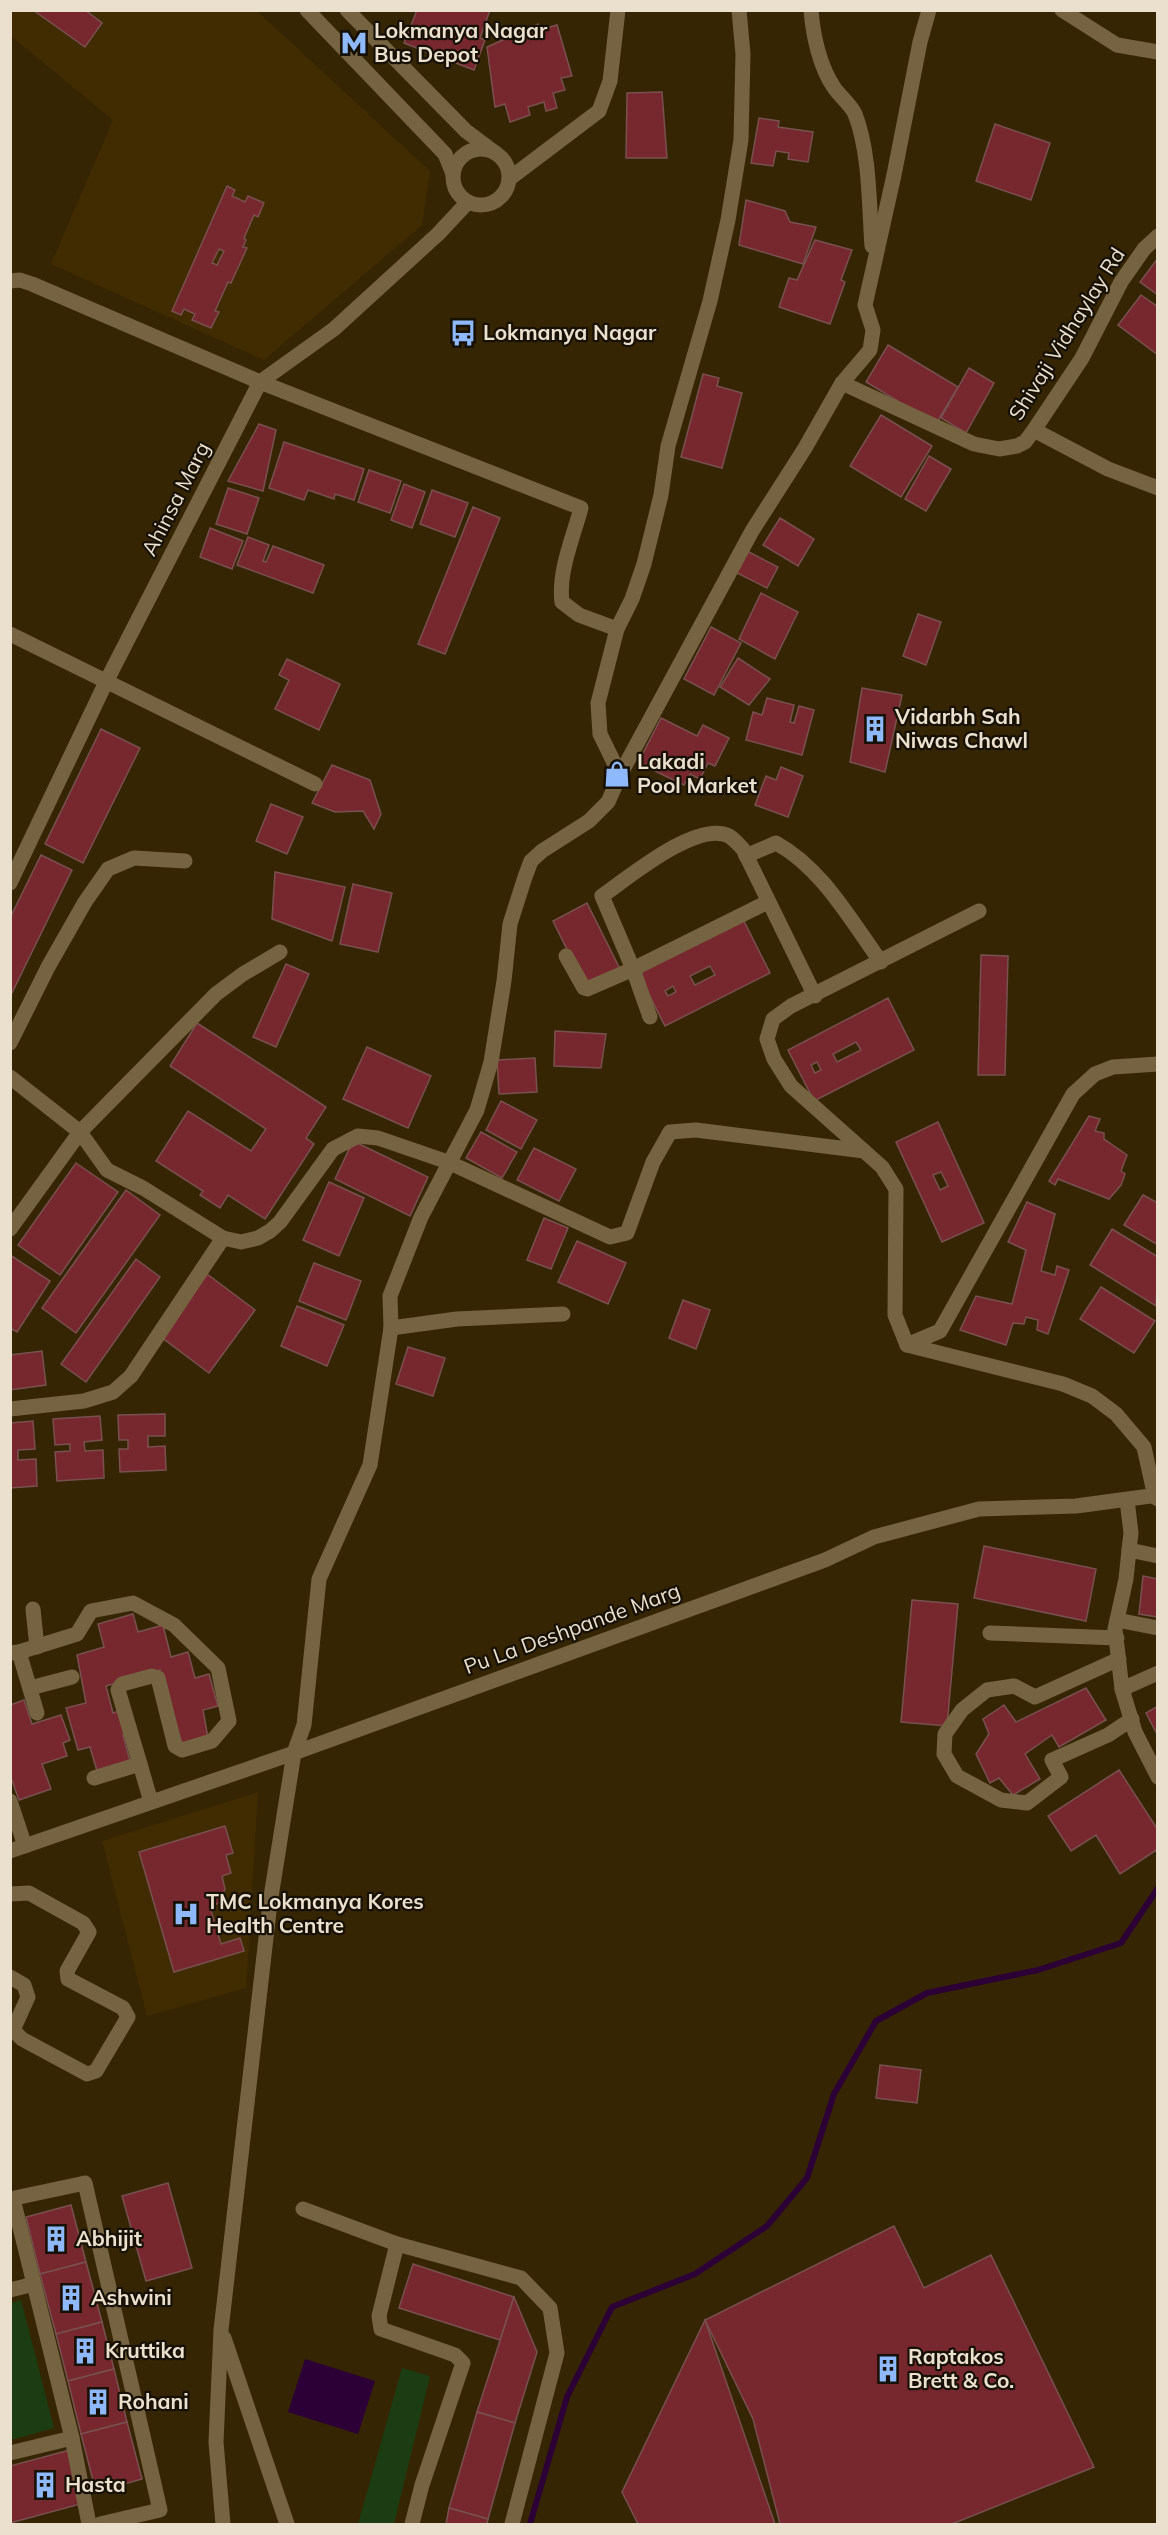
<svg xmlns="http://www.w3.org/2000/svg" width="1168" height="2535" font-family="Mulish,sans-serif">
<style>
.built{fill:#412b00}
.green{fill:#1c3d13}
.water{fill:#2c0037}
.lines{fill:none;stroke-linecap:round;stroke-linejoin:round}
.stream{stroke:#2c0037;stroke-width:6}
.building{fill:#76282e;stroke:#785050;stroke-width:1.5;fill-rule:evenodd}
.minor{stroke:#766342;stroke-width:15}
.tertiary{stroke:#766342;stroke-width:15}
.labels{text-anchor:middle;stroke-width:4.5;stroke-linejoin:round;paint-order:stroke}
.poi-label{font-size:21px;font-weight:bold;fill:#ebe0ce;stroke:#171004;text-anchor:start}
.street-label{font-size:21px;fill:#ebe0ce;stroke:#171004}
</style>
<rect width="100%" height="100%" fill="#362503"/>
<g class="built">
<path d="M 10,11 L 257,11 L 430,171 L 422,225 L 264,360 L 51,264 L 113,120 L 11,36 Z"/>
<path d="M 258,1792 L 246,1988 L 147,2016 L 102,1841 Z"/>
</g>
<g class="green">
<path d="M 21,2300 L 54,2428 L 11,2440 L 11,2303 Z"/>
<path d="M 402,2368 L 430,2376 L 394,2524 L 358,2524 Z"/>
</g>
<path class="water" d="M 305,2359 L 375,2381 L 358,2434 L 288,2412 Z"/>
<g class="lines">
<path class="stream" d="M 530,2524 L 567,2397 L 612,2307 L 695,2274 L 767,2226 L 807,2178 L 834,2094 L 876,2021 L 927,1993 L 1038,1970 L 1121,1943 L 1158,1888"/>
</g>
<g class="building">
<path d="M 33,10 L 85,10 L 102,23 L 85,47 Z"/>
<path d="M 417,10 L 490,10 L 480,38 L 485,40 L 474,70 L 404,43 Z"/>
<path d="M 538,24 L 539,30 L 557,25 L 572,76 L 561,78 L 565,90 L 553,93 L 557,108 L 546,111 L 544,102 L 528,107 L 530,115 L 510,122 L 505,104 L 495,107 L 487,47 Z"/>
<path d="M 662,92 L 667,158 L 626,158 L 627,93 Z"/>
<path d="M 759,118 L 779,121 L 778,127 L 813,132 L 808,162 L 788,159 L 789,153 L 776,151 L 773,166 L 751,163 Z"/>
<path d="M 995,124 L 1050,143 L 1031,200 L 976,181 Z"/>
<path d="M 227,186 L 235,190 L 232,196 L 245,202 L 248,196 L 264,203 L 258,217 L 254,215 L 244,238 L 246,240 L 243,247 L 247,248 L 231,283 L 228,282 L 215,311 L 219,312 L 211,328 L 192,320 L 195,314 L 184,309 L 181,315 L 172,311 ZM 219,249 L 224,251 L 217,265 L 212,263 Z"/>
<path d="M 746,200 L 785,211 L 790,222 L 816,227 L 803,264 L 739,245 Z"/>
<path d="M 815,240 L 852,250 L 841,280 L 845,282 L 830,324 L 779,307 L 789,278 L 797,280 Z"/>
<path d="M 1158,258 L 1158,295 L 1140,282 Z"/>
<path d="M 1141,295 L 1158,307 L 1158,355 L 1118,325 Z"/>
<path d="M 888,345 L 958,387 L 936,424 L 866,382 Z"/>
<path d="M 969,368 L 994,383 L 966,433 L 941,418 Z"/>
<path d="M 703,374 L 719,378 L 717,386 L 742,393 L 722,468 L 681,457 Z"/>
<path d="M 881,415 L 932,446 L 901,497 L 850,466 Z"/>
<path d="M 259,424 L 276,430 L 263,491 L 228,481 Z"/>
<path d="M 284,442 L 364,469 L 354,500 L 335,494 L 334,499 L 308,490 L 304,500 L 269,488 Z"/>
<path d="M 929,456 L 951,469 L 926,511 L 905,499 Z"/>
<path d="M 369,470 L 401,481 L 390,513 L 358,502 Z"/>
<path d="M 404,484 L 425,492 L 412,528 L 391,520 Z"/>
<path d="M 228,488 L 259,498 L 247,534 L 216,524 Z"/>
<path d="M 432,490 L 468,503 L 455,537 L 420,524 Z"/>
<path d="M 473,507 L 500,518 L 445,654 L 418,644 Z"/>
<path d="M 780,518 L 814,539 L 798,566 L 763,545 Z"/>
<path d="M 210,528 L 243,541 L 232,569 L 200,557 Z"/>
<path d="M 248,537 L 269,545 L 263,561 L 266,562 L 273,546 L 324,565 L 313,593 L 237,565 Z"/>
<path d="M 745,550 L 778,567 L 767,588 L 735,572 Z"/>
<path d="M 761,593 L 798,612 L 775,659 L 739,639 Z"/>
<path d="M 918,614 L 941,622 L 926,665 L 903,656 Z"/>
<path d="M 711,627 L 741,643 L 714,695 L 684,679 Z"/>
<path d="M 738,658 L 770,679 L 749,705 L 720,687 Z"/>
<path d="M 287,659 L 340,684 L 319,730 L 275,709 L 289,680 L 279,675 Z"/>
<path d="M 862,688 L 902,695 L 885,772 L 850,762 Z"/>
<path d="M 767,698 L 794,705 L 790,722 L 794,723 L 799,706 L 814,710 L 802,755 L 746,740 L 753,712 L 762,715 Z"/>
<path d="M 661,718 L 697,736 L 703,725 L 729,738 L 715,766 L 708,763 L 700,779 L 690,774 L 684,785 L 638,763 Z"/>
<path d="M 101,729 L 140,748 L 83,863 L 45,844 Z"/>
<path d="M 332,765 L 370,780 L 381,814 L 374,829 L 363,811 L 335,812 L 312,803 Z"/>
<path d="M 781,767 L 803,776 L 788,817 L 755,805 L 766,776 L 776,780 Z"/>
<path d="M 271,804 L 303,817 L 287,854 L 256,841 Z"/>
<path d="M 41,855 L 72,870 L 10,997 L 10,918 Z"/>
<path d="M 275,872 L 345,887 L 332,941 L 272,919 Z"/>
<path d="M 353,884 L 392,893 L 378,952 L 340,944 Z"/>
<path d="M 587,903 L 621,971 L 586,988 L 553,921 Z"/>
<path d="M 743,919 L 770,973 L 665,1026 L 638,973 ZM 710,966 L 715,975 L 695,985 L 690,976 ZM 673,986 L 676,992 L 668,996 L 665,991 Z"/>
<path d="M 981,955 L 1008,956 L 1005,1075 L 978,1075 Z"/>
<path d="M 286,964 L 309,974 L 276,1047 L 253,1037 Z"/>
<path d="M 888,998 L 914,1050 L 814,1101 L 788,1050 ZM 856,1042 L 861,1050 L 837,1062 L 833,1054 ZM 817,1062 L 821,1070 L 815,1073 L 811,1065 Z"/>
<path d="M 197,1023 L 326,1107 L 306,1138 L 314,1144 L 265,1219 L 228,1195 L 220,1208 L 200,1195 L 203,1191 L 156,1161 L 188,1111 L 251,1151 L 266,1129 L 170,1066 Z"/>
<path d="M 555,1031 L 606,1034 L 601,1068 L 554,1066 Z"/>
<path d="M 367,1047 L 431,1076 L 408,1128 L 343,1099 Z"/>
<path d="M 535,1058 L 537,1092 L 499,1094 L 497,1060 Z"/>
<path d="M 501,1101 L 537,1120 L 521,1149 L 486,1130 Z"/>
<path d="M 1089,1116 L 1100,1119 L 1095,1131 L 1104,1133 L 1104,1139 L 1127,1155 L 1121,1171 L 1125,1174 L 1121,1185 L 1109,1199 L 1058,1179 L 1055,1185 L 1049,1181 Z"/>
<path d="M 938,1122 L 984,1223 L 942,1242 L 896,1142 ZM 941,1172 L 948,1186 L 940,1190 L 933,1175 Z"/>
<path d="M 481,1132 L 517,1152 L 502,1178 L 466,1158 Z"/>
<path d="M 353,1141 L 428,1177 L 410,1216 L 335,1179 Z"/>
<path d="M 534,1148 L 576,1169 L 559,1201 L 517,1180 Z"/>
<path d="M 76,1163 L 118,1192 L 60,1275 L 18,1245 Z"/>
<path d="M 329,1182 L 364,1198 L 339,1256 L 303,1240 Z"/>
<path d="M 126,1190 L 160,1215 L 76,1333 L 42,1308 Z"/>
<path d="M 1143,1195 L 1158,1203 L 1158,1245 L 1124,1225 Z"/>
<path d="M 1027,1202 L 1055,1214 L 1041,1271 L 1055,1275 L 1057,1266 L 1069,1270 L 1048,1334 L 1037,1330 L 1038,1320 L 1026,1317 L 1024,1324 L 1013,1323 L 1006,1345 L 960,1330 L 976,1296 L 1012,1304 L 1026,1250 L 1008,1242 Z"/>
<path d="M 544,1218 L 568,1228 L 551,1269 L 527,1260 Z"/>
<path d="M 1112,1229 L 1158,1257 L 1156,1306 L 1090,1265 Z"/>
<path d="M 577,1241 L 626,1263 L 608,1304 L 558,1282 Z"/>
<path d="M 10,1255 L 50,1281 L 17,1332 L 10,1328 Z"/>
<path d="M 136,1259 L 160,1277 L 86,1382 L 61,1364 Z"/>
<path d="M 314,1263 L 361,1281 L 346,1320 L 299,1301 Z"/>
<path d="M 207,1274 L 255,1310 L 209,1373 L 161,1337 Z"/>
<path d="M 1101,1287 L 1155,1321 L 1134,1353 L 1080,1319 Z"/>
<path d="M 683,1300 L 710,1310 L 696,1349 L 669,1338 Z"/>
<path d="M 297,1306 L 344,1325 L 327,1366 L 281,1346 Z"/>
<path d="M 408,1347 L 445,1358 L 433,1396 L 396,1384 Z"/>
<path d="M 42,1351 L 46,1385 L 10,1390 L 10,1355 Z"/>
<path d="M 165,1414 L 165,1436 L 148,1436 L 148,1447 L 165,1446 L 166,1470 L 120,1472 L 119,1449 L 128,1449 L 128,1440 L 119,1440 L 118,1415 Z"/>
<path d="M 100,1416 L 102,1440 L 84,1442 L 85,1451 L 103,1450 L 104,1478 L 57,1481 L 55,1452 L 70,1451 L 70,1444 L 55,1445 L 53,1419 Z"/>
<path d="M 33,1421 L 35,1449 L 18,1450 L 18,1460 L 36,1459 L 37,1486 L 10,1488 L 10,1423 Z"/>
<path d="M 984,1546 L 1096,1569 L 1086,1621 L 974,1598 Z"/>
<path d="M 1143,1576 L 1158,1579 L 1158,1617 L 1139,1614 Z"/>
<path d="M 912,1600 L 958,1604 L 947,1726 L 901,1722 Z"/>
<path d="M 133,1614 L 138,1632 L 163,1625 L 171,1657 L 188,1652 L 195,1678 L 209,1674 L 218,1706 L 203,1710 L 208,1738 L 182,1744 L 160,1670 L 106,1686 L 113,1713 L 119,1711 L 128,1734 L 123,1735 L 130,1761 L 97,1771 L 90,1747 L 78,1750 L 66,1708 L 86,1703 L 77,1655 L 104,1647 L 98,1624 Z"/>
<path d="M 1086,1688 L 1106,1720 L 1059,1747 L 1052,1735 L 1025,1754 L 1040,1779 L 1013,1795 L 999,1778 L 990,1783 L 976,1754 L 989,1734 L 983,1719 L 1004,1705 L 1016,1722 Z"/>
<path d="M 24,1700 L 32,1724 L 61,1715 L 70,1740 L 63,1743 L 67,1756 L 42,1764 L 51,1789 L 19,1800 L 10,1775 L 10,1705 Z"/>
<path d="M 1158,1706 L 1158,1736 L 1146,1713 Z"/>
<path d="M 1119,1770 L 1158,1830 L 1158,1849 L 1120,1874 L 1096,1835 L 1071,1851 L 1048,1816 Z"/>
<path d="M 225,1826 L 233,1853 L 226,1855 L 231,1873 L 222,1876 L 225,1889 L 219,1903 L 210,1907 L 221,1944 L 240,1938 L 244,1951 L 174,1972 L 139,1852 Z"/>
<path d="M 880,2065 L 921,2070 L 917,2103 L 876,2098 Z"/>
<path d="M 168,2183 L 192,2268 L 146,2281 L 122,2196 Z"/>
<path d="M 71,2205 L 86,2262 L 40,2274 L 26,2217 Z"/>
<path d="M 894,2226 L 924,2288 L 991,2255 L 1094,2467 L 952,2524 L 780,2524 L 753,2419 L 705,2320 Z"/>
<path d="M 86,2262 L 102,2322 L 56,2334 L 40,2274 Z"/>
<path d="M 413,2264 L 514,2297 L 500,2340 L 399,2308 Z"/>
<path d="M 514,2297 L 537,2352 L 515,2423 L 477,2412 Z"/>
<path d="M 705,2320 L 775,2524 L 638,2524 L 622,2492 Z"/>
<path d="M 102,2322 L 114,2369 L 68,2381 L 56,2334 Z"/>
<path d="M 114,2369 L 127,2422 L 81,2434 L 68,2381 Z"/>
<path d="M 477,2412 L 515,2423 L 488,2519 L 449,2508 Z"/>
<path d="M 127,2422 L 142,2479 L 96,2492 L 81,2434 Z"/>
<path d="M 70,2450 L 84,2503 L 10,2523 L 10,2466 Z"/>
<path d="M 449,2508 L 488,2519 L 487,2524 L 446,2524 Z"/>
</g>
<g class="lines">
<g class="minor">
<path d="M 811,10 C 813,36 820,68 835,89 C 841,97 851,105 855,114 C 870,152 869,206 872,246"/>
<path d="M 1062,10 L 1117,45 L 1158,52"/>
<path d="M 509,179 L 599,111 L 610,81 L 618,10"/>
<path d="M 10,281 L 20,280 L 32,284 L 260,382 L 581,508 C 573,538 558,572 562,602 L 579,615 L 617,629"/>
<path d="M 842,383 L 974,444 L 999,449 L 1017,446 L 1025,442 L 1034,430 L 1082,358 L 1121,282 L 1144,249 L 1158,236"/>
<path d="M 1034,430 L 1108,469 L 1158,488"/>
<path d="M 10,634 L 315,784"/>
<path d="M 620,775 L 600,734 L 598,703 L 617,629 L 632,599 L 644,564 L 661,495 L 668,446 L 710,301 L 728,220 L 741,140 L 743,54 L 739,10"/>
<path d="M 746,856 L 776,843 C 822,868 851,921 881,962"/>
<path d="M 768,902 L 633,969 L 602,896 C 628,878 697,820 729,836 C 734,839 739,845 743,849 L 815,996"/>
<path d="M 566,956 L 584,988 L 587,989 L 633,969 L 650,1017"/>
<path d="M 10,1043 L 48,967 L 85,902 L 108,869 L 134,858 L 185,861"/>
<path d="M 1158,1064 L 1113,1067 L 1095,1074 L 1073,1094 L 940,1331 L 907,1345 L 1063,1384 L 1092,1396 L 1116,1414 L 1144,1447 L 1155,1497 L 1158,1499"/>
<path d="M 10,1077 L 80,1132 L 107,1170 L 143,1188 L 223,1238 L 241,1242 L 258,1238 L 270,1231 L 280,1222 L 333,1149 L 358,1136 L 378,1138 L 448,1162 L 610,1237 L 627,1233 L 653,1162 L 670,1132 L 696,1130 L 864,1151"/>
<path d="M 10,1229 L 80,1132 L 216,994 L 243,974 L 280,952"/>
<path d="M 391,1328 L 457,1319 L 563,1314"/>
<path d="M 907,1345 L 895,1315 L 896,1189 L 882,1167 L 791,1086 L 774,1059 L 767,1039 L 773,1019 L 791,1006 L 979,911"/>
<path d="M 10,1409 L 84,1401 L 113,1392 L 131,1376 L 223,1238"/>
<path d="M 1127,1500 L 1131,1533 L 1129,1550 L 1126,1579 L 1115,1629 L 1122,1689 L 1135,1732 L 1158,1777"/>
<path d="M 1129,1550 L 1158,1556"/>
<path d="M 33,1609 L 37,1647"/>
<path d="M 1117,1620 L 1158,1628"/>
<path d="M 990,1633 L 1117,1638"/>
<path d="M 19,1652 L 37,1713"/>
<path d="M 10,1653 L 19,1652 L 77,1634 L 91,1611 L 133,1603 L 174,1625 L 218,1668 L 229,1721 L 212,1741 L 182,1750 L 175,1746 L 158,1678 L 152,1676 L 122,1684 L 118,1690 L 140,1764 L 94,1778"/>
<path d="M 1119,1659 L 1035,1697 L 1014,1686 L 987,1690 L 962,1710 L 945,1734 L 944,1754 L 957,1776 L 1001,1800 L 1027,1803 L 1061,1777 L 1052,1760 L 1108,1735 L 1132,1719"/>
<path d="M 30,1688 L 72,1677"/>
<path d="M 1122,1689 L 1158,1673"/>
<path d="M 140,1764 L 151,1802"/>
<path d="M 10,1801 L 25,1846"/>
<path d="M 10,1894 L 29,1893 L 83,1923 L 89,1932 L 67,1971 L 68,1979 L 123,2008 L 128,2017 L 96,2071 L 87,2074 L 22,2039 L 13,2030 L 28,1997 L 24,1985 L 10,1977"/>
<path d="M 10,2199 L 85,2183 L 160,2510 L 100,2524"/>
<path d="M 13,2199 L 34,2284"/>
<path d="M 303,2209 L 397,2244 L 521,2278 L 550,2308 L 557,2353 L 512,2524"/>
<path d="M 397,2244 L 379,2316 L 381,2329 L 455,2355 L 463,2363 L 422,2485 L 412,2524"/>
<path d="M 10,2290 L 34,2284 L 72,2438 L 10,2453"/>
<path d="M 224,2338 L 287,2524"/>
<path d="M 72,2438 L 89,2524"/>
<path d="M 223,2524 L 216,2442 L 221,2330 L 270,1903 L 294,1753 L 304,1725 L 319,1579 L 370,1465 L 391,1328 L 390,1296 L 421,1217 L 477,1110 L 491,1062 L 504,981 L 510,924 L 525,877 L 531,861 L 542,851 L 589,821 L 608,802 L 620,775 L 752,531 L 805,448 L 842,383 L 870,350 L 873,330 L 865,305 L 894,175 L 920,42 L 929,10"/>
</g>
<g class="tertiary">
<path d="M 307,10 L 445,154 L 453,174"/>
<path d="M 347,10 L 466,131 L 494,152"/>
<circle cx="481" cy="177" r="28"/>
<path d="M 10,883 L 107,680 L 260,382 L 334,329 L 438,234 L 468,202"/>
<path d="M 10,1851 L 294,1753 L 825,1560 L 874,1537 L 979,1509 L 1076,1506 L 1158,1495"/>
</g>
</g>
<defs>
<g id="metro-bare" transform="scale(2.07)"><path d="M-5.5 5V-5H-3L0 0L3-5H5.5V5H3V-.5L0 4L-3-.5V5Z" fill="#8eb9fd" stroke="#171004" stroke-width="2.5" paint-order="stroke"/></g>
<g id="bus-bare" transform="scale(2.07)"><path d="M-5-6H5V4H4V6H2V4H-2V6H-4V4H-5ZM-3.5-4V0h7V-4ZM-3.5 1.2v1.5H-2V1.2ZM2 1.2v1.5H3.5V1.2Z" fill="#8eb9fd" stroke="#171004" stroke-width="2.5" paint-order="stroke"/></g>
<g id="building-bare" transform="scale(2.07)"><path d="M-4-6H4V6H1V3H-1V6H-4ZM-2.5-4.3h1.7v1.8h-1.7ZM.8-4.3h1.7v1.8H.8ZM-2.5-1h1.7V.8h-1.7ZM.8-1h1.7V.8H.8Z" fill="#8eb9fd" stroke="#171004" stroke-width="2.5" paint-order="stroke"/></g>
<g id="shop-bare" transform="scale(2.07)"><path d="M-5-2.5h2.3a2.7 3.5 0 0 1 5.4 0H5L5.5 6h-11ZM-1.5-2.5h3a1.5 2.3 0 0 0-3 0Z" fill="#8eb9fd" stroke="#171004" stroke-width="2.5" paint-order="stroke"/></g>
<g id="hospital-bare" transform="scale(2.07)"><path d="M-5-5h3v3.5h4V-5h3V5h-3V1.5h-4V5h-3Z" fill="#8eb9fd" stroke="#171004" stroke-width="2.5" paint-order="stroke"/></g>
</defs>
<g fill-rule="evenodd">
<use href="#metro-bare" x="354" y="43"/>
<use href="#bus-bare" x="463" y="333"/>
<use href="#building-bare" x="875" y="729"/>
<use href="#shop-bare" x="617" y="774"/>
<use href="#hospital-bare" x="186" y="1914"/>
<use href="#building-bare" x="56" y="2239"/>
<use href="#building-bare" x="71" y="2298"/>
<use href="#building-bare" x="85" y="2351"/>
<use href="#building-bare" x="888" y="2369"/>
<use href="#building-bare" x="98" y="2402"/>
<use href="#building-bare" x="45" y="2485"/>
</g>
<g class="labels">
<g class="poi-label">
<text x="374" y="38">Lokmanya Nagar<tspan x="374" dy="24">Bus Depot</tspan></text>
<text x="483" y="340">Lokmanya Nagar</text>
<text x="895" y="724">Vidarbh Sah<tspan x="895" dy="24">Niwas Chawl</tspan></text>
<text x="637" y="769">Lakadi<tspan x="637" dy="24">Pool Market</tspan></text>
<text x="206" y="1909">TMC Lokmanya Kores<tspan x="206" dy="24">Health Centre</tspan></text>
<text x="76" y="2246">Abhijit</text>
<text x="91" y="2305">Ashwini</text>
<text x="105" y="2358">Kruttika</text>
<text x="908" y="2364">Raptakos<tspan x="908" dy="24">Brett &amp; Co.</tspan></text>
<text x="118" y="2409">Rohani</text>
<text x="65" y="2492">Hasta</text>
</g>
<g class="street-label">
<text transform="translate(1067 334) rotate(-58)" y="7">Shivaji Vidhaylay Rd</text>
<text transform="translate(176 499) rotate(-63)" y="7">Ahinsa Marg</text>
<text transform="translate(572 1629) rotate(-20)" y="7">Pu La Deshpande Marg</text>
</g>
</g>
<rect width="1168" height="2535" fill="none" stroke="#ebe0ce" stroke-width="24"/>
</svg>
